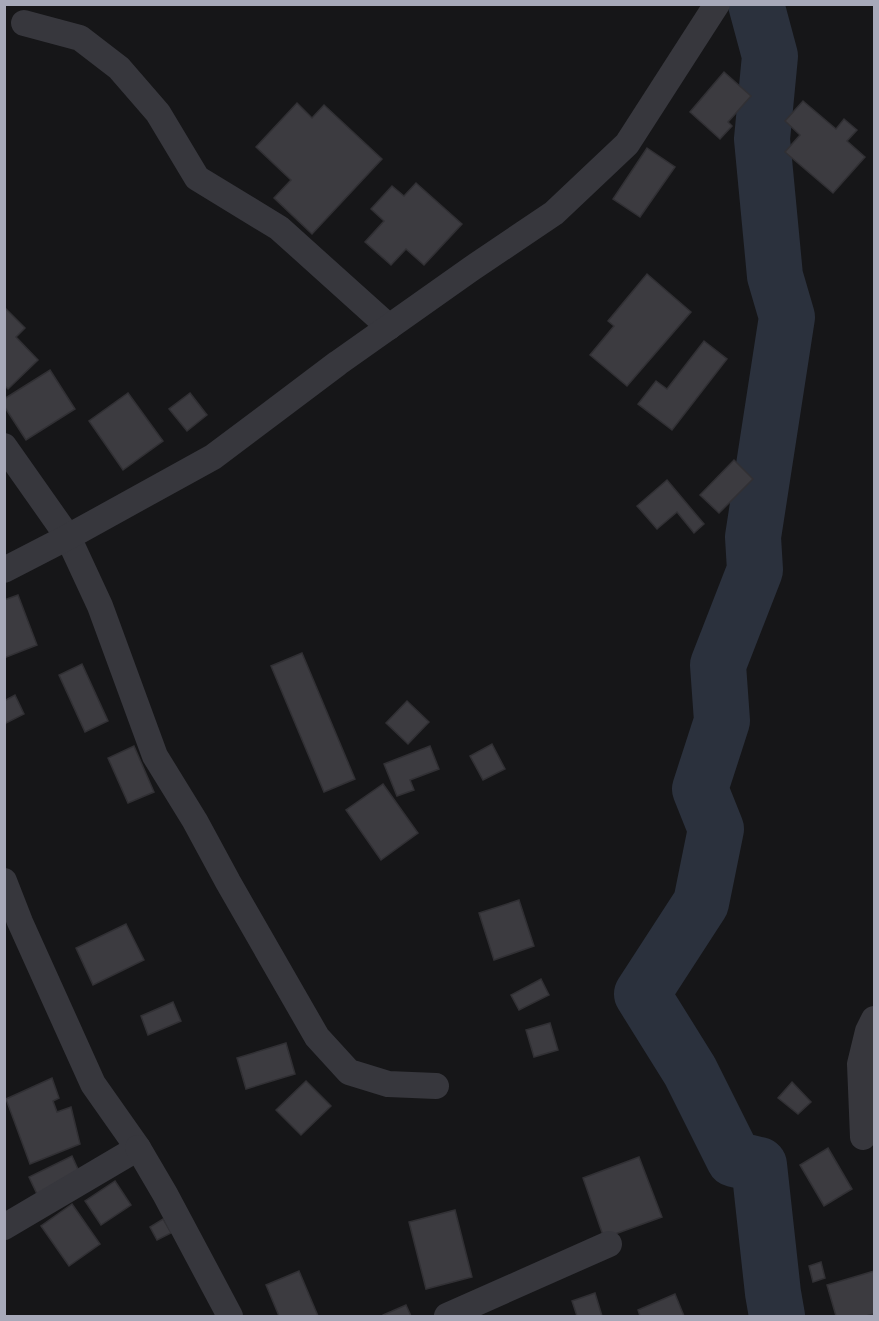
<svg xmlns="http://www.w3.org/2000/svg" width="879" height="1321" font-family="Jost,sans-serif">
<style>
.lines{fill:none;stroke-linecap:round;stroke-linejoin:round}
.river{stroke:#2b313d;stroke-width:56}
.building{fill:#3c3b40;stroke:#313034;stroke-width:1.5}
.minor{stroke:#37373d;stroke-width:26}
</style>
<rect width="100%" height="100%" fill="#161618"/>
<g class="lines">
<path class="river" d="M 756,4 L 770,56 L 762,139 L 775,276 L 787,317 L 753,537 L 755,570 L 718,665 L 722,721 L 700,789 L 716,829 L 701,903 L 642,994 L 690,1071 L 734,1159 L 759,1165 L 773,1293 L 777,1316"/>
</g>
<g class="building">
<path d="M 724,72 L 751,96 L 728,122 L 732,126 L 720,139 L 690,112 Z"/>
<path d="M 803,101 L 836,129 L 844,119 L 857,130 L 847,141 L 865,157 L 833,193 L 785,152 L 800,135 L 785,121 Z"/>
<path d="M 297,103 L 312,118 L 324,105 L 382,159 L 312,234 L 274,198 L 291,180 L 256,147 Z"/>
<path d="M 647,148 L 675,167 L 640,217 L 613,199 Z"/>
<path d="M 416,183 L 462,224 L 424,265 L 406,249 L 391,265 L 365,242 L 384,221 L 371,209 L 392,186 L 404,196 Z"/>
<path d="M 647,274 L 691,312 L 627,386 L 590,355 L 614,326 L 608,321 Z"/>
<path d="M 6,309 L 25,328 L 16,337 L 38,360 L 8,389 L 4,385 L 4,310 Z"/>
<path d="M 704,341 L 727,359 L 672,430 L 638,404 L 656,381 L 667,389 Z"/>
<path d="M 50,370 L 75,409 L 26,440 L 4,406 L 4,399 Z"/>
<path d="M 128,393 L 163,441 L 123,470 L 89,421 Z"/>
<path d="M 190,393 L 207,415 L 187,431 L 169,409 Z"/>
<path d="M 734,460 L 753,479 L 719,513 L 700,495 Z"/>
<path d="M 667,480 L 704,524 L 694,533 L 677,512 L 657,529 L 637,506 Z"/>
<path d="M 18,595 L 37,645 L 4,658 L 4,600 Z"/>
<path d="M 302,653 L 355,779 L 324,792 L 271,666 Z"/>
<path d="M 82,664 L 108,721 L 85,732 L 59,675 Z"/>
<path d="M 15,695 L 24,714 L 4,724 L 4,701 Z"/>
<path d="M 407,701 L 429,722 L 408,744 L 386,723 Z"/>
<path d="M 492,744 L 505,769 L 483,780 L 470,756 Z"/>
<path d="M 134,746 L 154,792 L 128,803 L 108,758 Z"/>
<path d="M 430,746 L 439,769 L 410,780 L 414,790 L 397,796 L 384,764 Z"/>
<path d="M 383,784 L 418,833 L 381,860 L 346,810 Z"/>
<path d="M 519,900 L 534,946 L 494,960 L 479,913 Z"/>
<path d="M 126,924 L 144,960 L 93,985 L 76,948 Z"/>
<path d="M 541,979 L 549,995 L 519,1010 L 511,995 Z"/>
<path d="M 173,1002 L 181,1021 L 148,1035 L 141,1016 Z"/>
<path d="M 550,1023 L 558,1050 L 534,1057 L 526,1030 Z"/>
<path d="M 286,1043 L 295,1074 L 246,1089 L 237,1058 Z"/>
<path d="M 52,1078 L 59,1098 L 53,1101 L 57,1112 L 71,1107 L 80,1144 L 30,1164 L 6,1099 Z"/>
<path d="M 306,1081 L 331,1106 L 301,1135 L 276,1110 Z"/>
<path d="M 792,1082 L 811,1102 L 798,1114 L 778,1098 Z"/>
<path d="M 828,1148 L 852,1189 L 824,1206 L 800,1165 Z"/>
<path d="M 72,1156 L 81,1176 L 38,1196 L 29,1177 Z"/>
<path d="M 639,1157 L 662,1217 L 604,1238 L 583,1178 Z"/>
<path d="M 115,1181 L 131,1205 L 101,1225 L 85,1201 Z"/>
<path d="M 72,1204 L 100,1244 L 69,1266 L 41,1226 Z"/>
<path d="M 455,1210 L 472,1277 L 426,1289 L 409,1222 Z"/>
<path d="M 163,1219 L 171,1233 L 157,1240 L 150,1227 Z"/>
<path d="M 821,1262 L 825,1278 L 813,1282 L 809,1266 Z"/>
<path d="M 299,1271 L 318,1316 L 279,1316 L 266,1285 Z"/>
<path d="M 874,1271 L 874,1314 L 866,1316 L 836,1316 L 827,1285 Z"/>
<path d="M 595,1293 L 602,1316 L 577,1316 L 572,1301 Z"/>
<path d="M 675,1294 L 684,1316 L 640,1316 L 638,1310 Z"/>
<path d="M 406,1305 L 411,1316 L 383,1316 L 383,1315 Z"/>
</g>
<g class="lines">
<g class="minor">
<path d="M 24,23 L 80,38 L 119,68 L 158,113 L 197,178 L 279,228 L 389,327"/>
<path d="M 4,446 L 68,537 L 100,606 L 155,756 L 195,821 L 228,882 L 317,1037 L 349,1072 L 388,1084 L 436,1086"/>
<path d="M 4,570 L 68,537 L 213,457 L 338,363 L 471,269 L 554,213 L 627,144 L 717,4"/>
<path d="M 4,881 L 20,922 L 93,1084 L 138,1148 L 4,1227"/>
<path d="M 863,1137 L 860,1064 L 868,1031 L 874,1019"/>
<path d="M 138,1148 L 165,1194 L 230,1316"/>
<path d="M 447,1316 L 609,1244"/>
</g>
</g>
<rect width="879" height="1321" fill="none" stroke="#a7a9b9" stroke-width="12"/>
</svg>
